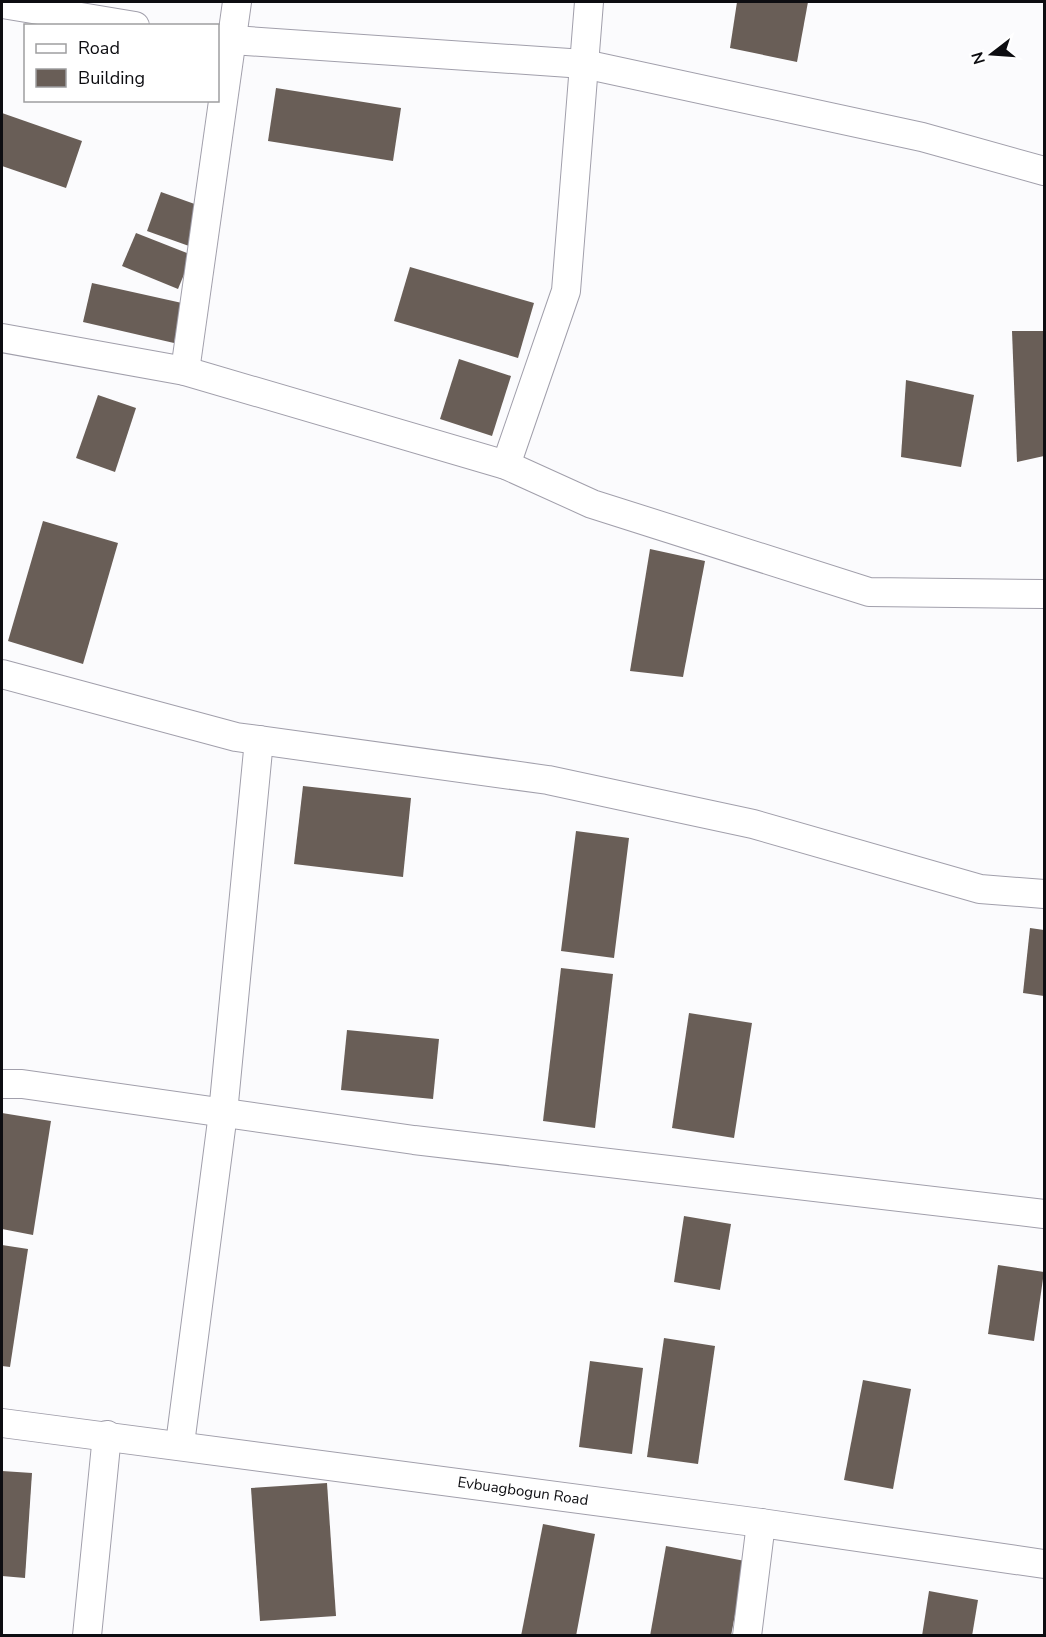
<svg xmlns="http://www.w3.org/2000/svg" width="1046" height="1637" font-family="'Nunito Sans',sans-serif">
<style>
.building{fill:#695e57}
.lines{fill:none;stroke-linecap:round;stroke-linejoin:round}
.street-casing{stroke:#a19fab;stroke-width:30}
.street{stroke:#fff;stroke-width:28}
.labels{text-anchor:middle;stroke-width:5;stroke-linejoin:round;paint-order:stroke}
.street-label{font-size:15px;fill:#0d0d11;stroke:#fff}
</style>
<rect width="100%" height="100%" fill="#fbfbfd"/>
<g class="building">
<path d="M 737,2 L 808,2 L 797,62 L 730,48 Z"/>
<path d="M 276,88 L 401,108 L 393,161 L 268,141 Z"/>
<path d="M 2,113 L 82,141 L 66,188 L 2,166 Z"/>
<path d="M 161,192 L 203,207 L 189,246 L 147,231 Z"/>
<path d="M 136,233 L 192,255 L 178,289 L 122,266 Z"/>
<path d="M 410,267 L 534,303 L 518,358 L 394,321 Z"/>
<path d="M 92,283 L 182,303 L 174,343 L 83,322 Z"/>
<path d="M 1012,331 L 1044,331 L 1044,456 L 1017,462 Z"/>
<path d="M 459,359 L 511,376 L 492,436 L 440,419 Z"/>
<path d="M 906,380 L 974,395 L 961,467 L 901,457 Z"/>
<path d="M 98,395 L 136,408 L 115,472 L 76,458 Z"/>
<path d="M 43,521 L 118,543 L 83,664 L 8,641 Z"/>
<path d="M 650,549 L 705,561 L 683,677 L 630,671 Z"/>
<path d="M 303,786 L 411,798 L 403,877 L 294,864 Z"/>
<path d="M 576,831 L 629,838 L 614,958 L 561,951 Z"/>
<path d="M 1030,928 L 1044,930 L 1044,996 L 1023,993 Z"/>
<path d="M 561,968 L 613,974 L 595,1128 L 543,1121 Z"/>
<path d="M 689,1013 L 752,1023 L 734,1138 L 672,1128 Z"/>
<path d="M 347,1030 L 439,1039 L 433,1099 L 341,1090 Z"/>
<path d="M 2,1113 L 51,1121 L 33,1235 L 2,1229 Z"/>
<path d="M 684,1216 L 731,1224 L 720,1290 L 674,1282 Z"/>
<path d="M 2,1245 L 28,1249 L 10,1367 L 2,1366 Z"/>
<path d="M 998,1265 L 1044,1272 L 1034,1341 L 988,1334 Z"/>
<path d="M 664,1338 L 715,1346 L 698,1464 L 647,1457 Z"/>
<path d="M 590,1361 L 643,1368 L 632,1454 L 579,1447 Z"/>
<path d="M 863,1380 L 911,1389 L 893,1489 L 844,1480 Z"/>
<path d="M 2,1471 L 32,1473 L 25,1578 L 2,1576 Z"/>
<path d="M 327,1483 L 336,1616 L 260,1621 L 251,1488 Z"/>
<path d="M 543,1524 L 595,1534 L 576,1636 L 521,1636 Z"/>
<path d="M 666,1546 L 745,1561 L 731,1636 L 650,1636 Z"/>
<path d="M 929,1591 L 978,1600 L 972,1636 L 922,1636 Z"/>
</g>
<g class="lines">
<g class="street-casing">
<g id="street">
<path d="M 2,4 L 135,26"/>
<path d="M 218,39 L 584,64 L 922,137 L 1044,171"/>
<path d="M 2,338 L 185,371 L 506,465 L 592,504 L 869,592 L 1044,594"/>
<path d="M 185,371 L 237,2"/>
<path d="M 506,465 L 566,291 L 589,2"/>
<path d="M 2,674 L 236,737 L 548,780 L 753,824 L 980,889 L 1044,894"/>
<path d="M 2,1084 L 22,1084 L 414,1140 L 1044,1214"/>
<path d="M 2,1423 L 761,1523 L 1044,1564"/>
<path d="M 180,1444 L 223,1113 L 259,740"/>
<path d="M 87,1636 L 107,1435"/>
<path d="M 747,1636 L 761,1523"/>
</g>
</g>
<use href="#street" class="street"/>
</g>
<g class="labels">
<g class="street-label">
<text transform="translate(523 1491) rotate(8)" y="5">Evbuagbogun Road</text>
</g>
</g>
<rect width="1046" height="1637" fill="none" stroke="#0d0d11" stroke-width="6"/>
<rect x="24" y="24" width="195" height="78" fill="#ffffff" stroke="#9e9ea0" stroke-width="1.5"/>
<rect x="36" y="44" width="30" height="9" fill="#ffffff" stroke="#9e9ea0" stroke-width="1.5"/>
<text x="78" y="54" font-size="18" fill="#0d0d11">Road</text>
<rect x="36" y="69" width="30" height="18" fill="#695e57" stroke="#9e9ea0" stroke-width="1.5"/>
<text x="78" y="84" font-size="18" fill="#0d0d11">Building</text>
<g transform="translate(992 54) rotate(253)" stroke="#ffffff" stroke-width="4.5" paint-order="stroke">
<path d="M0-4.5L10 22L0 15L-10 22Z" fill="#0d0d11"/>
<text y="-9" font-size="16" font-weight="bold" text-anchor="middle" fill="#0d0d11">N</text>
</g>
</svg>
